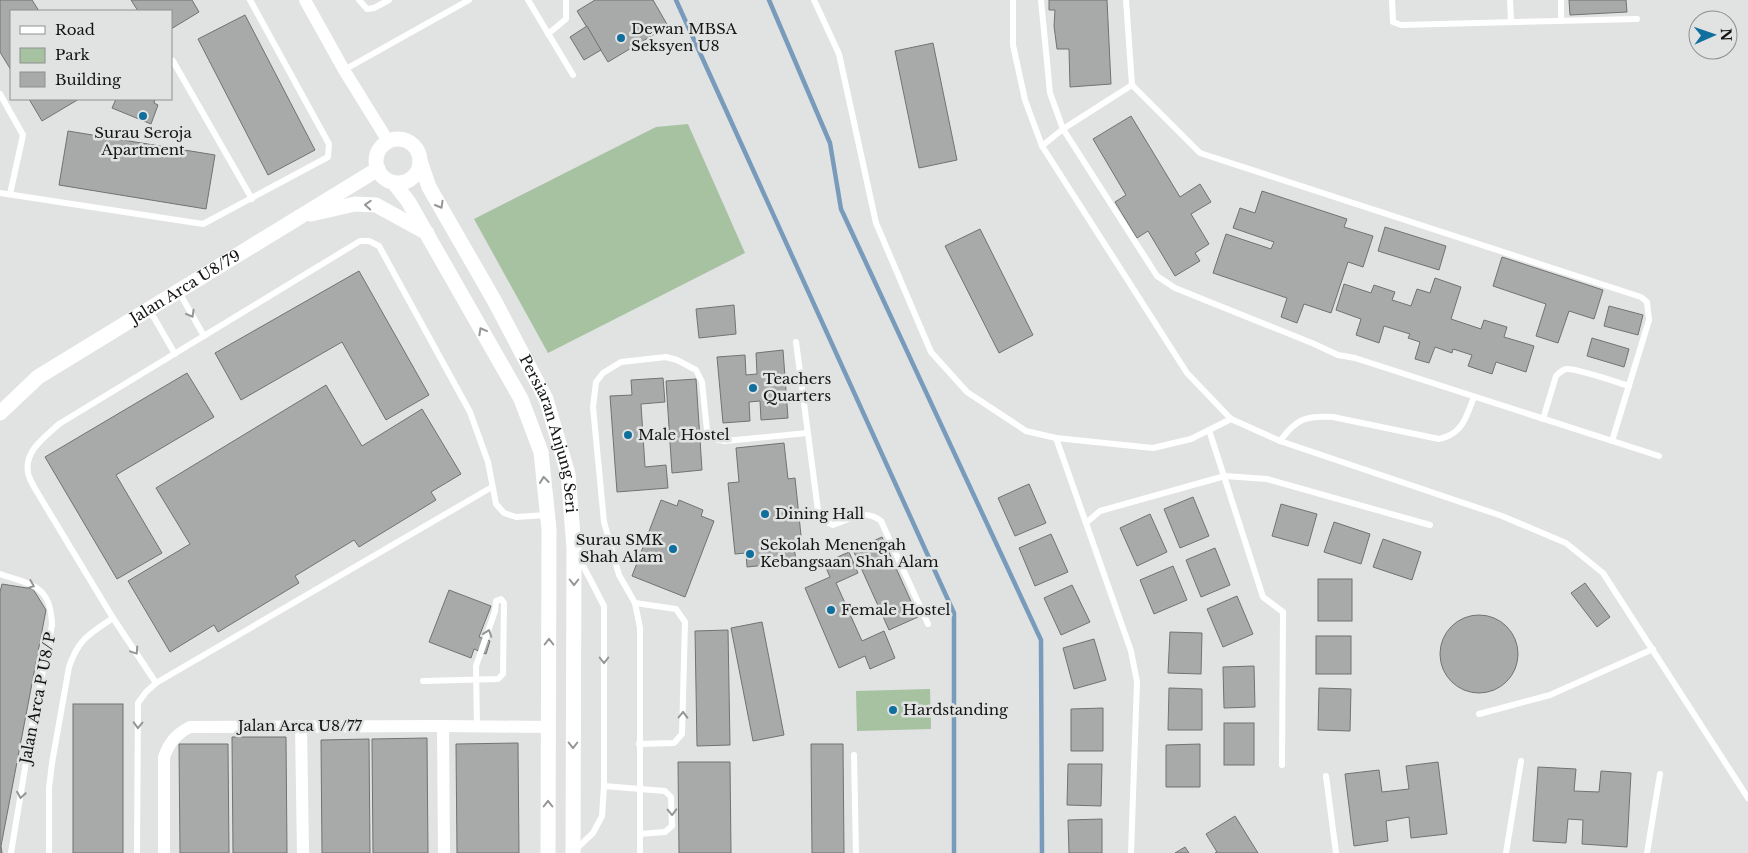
<svg xmlns="http://www.w3.org/2000/svg" width="1748" height="853" font-family="'Libre Baskerville',serif">
<style>
.green{fill:#a6c2a1}
.lines{fill:none;stroke-linecap:round;stroke-linejoin:round}
.stream{stroke:#789bbb;stroke-width:4.5}
.building{fill:#a8a9a9;stroke:#717273}
.service{stroke:#fff;stroke-width:6}
.minor{stroke:#fff;stroke-width:12}
.tertiary{stroke:#fff;stroke-width:15}
.oneway{stroke:#959595}
.poi-dot{fill:#116f9e;stroke:#e1e2e2;stroke-width:2}
.labels{text-anchor:middle;stroke-width:5;stroke-linejoin:round;paint-order:stroke}
.poi-label{font-size:15px;fill:#141414;stroke:#e1e2e2;text-anchor:start}
.street-label{font-size:15px;fill:#141414;stroke:#e1e2e2}
</style>
<rect width="100%" height="100%" fill="#e1e2e2"/>
<g class="green">
<path d="M 688,124 L 745,253 L 548,353 L 474,219 L 656,127 Z"/>
<path d="M 930,689 L 931,729 L 857,731 L 856,691 Z"/>
</g>
<g class="lines">
<g class="stream">
<path d="M 676,0 L 954,613 L 954,853"/>
<path d="M 769,0 L 830,143 L 841,209 L 1041,640 L 1042,853"/>
</g>
</g>
<g class="building">
<path d="M 0,0 L 32,0 L 39,11 L 11,11 L 11,70 L 0,52 Z"/>
<path d="M 131,0 L 192,0 L 199,12 L 171,29 L 171,11 L 138,11 Z"/>
<path d="M 595,0 L 653,0 L 668,26 L 608,62 L 577,11 Z"/>
<path d="M 1049,0 L 1107,0 L 1111,84 L 1070,87 L 1069,49 L 1057,49 L 1054,26 L 1055,10 L 1049,10 Z"/>
<path d="M 1569,0 L 1626,0 L 1627,12 L 1570,15 Z"/>
<path d="M 245,15 L 315,150 L 268,175 L 198,39 Z"/>
<path d="M 587,26 L 601,50 L 584,60 L 570,37 Z"/>
<path d="M 933,43 L 957,160 L 919,168 L 895,51 Z"/>
<path d="M 29,99 L 79,99 L 42,121 Z"/>
<path d="M 116,99 L 155,99 L 154,103 L 158,105 L 151,124 L 112,108 Z"/>
<path d="M 1131,116 L 1180,197 L 1200,184 L 1211,202 L 1191,214 L 1209,244 L 1195,253 L 1200,261 L 1175,276 L 1148,231 L 1137,238 L 1115,202 L 1126,195 L 1093,139 Z"/>
<path d="M 68,131 L 215,155 L 206,209 L 59,185 Z"/>
<path d="M 1262,191 L 1347,219 L 1344,227 L 1373,236 L 1363,267 L 1348,262 L 1331,313 L 1304,304 L 1297,323 L 1281,317 L 1287,298 L 1213,273 L 1226,234 L 1271,249 L 1274,242 L 1233,228 L 1240,208 L 1255,213 Z"/>
<path d="M 1385,227 L 1446,246 L 1439,270 L 1378,251 Z"/>
<path d="M 980,229 L 1033,335 L 999,353 L 945,246 Z"/>
<path d="M 1502,257 L 1603,290 L 1594,319 L 1569,311 L 1558,343 L 1536,336 L 1546,304 L 1493,286 Z"/>
<path d="M 359,271 L 429,395 L 386,420 L 342,342 L 241,400 L 215,353 Z"/>
<path d="M 1435,278 L 1461,287 L 1451,319 L 1481,329 L 1484,320 L 1507,327 L 1504,337 L 1534,346 L 1526,372 L 1496,362 L 1492,374 L 1468,366 L 1472,355 L 1453,349 L 1452,353 L 1435,347 L 1429,363 L 1415,359 L 1420,342 L 1408,338 L 1410,334 L 1384,326 L 1379,343 L 1356,335 L 1361,319 L 1336,310 L 1344,284 L 1371,293 L 1374,285 L 1395,292 L 1392,300 L 1411,306 L 1417,289 L 1430,293 Z"/>
<path d="M 734,305 L 736,334 L 699,338 L 696,309 Z"/>
<path d="M 1609,306 L 1643,315 L 1638,335 L 1604,326 Z"/>
<path d="M 1592,338 L 1629,349 L 1624,367 L 1587,356 Z"/>
<path d="M 783,350 L 788,418 L 761,420 L 760,401 L 749,402 L 750,421 L 723,423 L 717,357 L 745,355 L 746,375 L 757,374 L 756,353 Z"/>
<path d="M 187,373 L 214,417 L 116,475 L 162,553 L 117,579 L 45,457 Z"/>
<path d="M 663,378 L 665,402 L 641,404 L 645,467 L 666,465 L 668,488 L 617,492 L 610,396 L 632,395 L 631,380 Z"/>
<path d="M 696,379 L 702,470 L 672,473 L 666,381 Z"/>
<path d="M 326,385 L 362,446 L 422,409 L 461,474 L 431,492 L 436,500 L 359,547 L 354,540 L 295,576 L 299,583 L 218,632 L 214,625 L 170,652 L 128,581 L 190,544 L 156,488 Z"/>
<path d="M 784,443 L 788,479 L 795,478 L 802,545 L 794,546 L 796,562 L 747,567 L 746,553 L 735,554 L 728,483 L 739,482 L 736,448 Z"/>
<path d="M 1029,484 L 1046,523 L 1015,536 L 998,498 Z"/>
<path d="M 1193,497 L 1209,536 L 1180,548 L 1164,509 Z"/>
<path d="M 661,500 L 677,506 L 679,500 L 703,510 L 701,516 L 714,521 L 685,597 L 632,576 Z"/>
<path d="M 1281,504 L 1317,514 L 1308,546 L 1272,536 Z"/>
<path d="M 1150,514 L 1167,552 L 1137,566 L 1120,528 Z"/>
<path d="M 1334,522 L 1370,534 L 1361,564 L 1324,552 Z"/>
<path d="M 1051,534 L 1068,572 L 1035,586 L 1019,548 Z"/>
<path d="M 882,537 L 918,617 L 889,630 L 853,550 Z"/>
<path d="M 1383,539 L 1421,552 L 1412,580 L 1373,567 Z"/>
<path d="M 1215,548 L 1230,585 L 1201,597 L 1186,560 Z"/>
<path d="M 849,552 L 858,573 L 836,583 L 862,641 L 884,631 L 895,658 L 870,669 L 865,656 L 839,668 L 805,588 L 830,577 L 824,563 Z"/>
<path d="M 1173,566 L 1187,600 L 1154,614 L 1140,580 Z"/>
<rect x="1318" y="579" width="34" height="42"/>
<path d="M 1585,583 L 1610,617 L 1597,627 L 1571,593 Z"/>
<path d="M 2,584 L 33,589 L 46,610 L 1,846 L 2,853 L 0,853 L 0,592 Z"/>
<path d="M 1072,585 L 1090,622 L 1061,635 L 1044,598 Z"/>
<path d="M 449,590 L 491,606 L 479,637 L 490,641 L 486,654 L 474,649 L 471,658 L 429,642 Z"/>
<path d="M 1237,596 L 1253,634 L 1223,647 L 1207,609 Z"/>
<circle cx="1479" cy="654" r="39"/>
<path d="M 762,622 L 784,735 L 753,741 L 731,628 Z"/>
<path d="M 728,630 L 730,745 L 697,746 L 695,631 Z"/>
<path d="M 1170,632 L 1202,633 L 1201,674 L 1168,673 Z"/>
<rect x="1316" y="636" width="35" height="38"/>
<path d="M 1094,639 L 1106,680 L 1074,689 L 1063,648 Z"/>
<path d="M 1254,666 L 1255,707 L 1224,708 L 1223,667 Z"/>
<path d="M 1169,688 L 1202,689 L 1202,730 L 1168,730 Z"/>
<path d="M 1319,688 L 1351,689 L 1350,731 L 1318,730 Z"/>
<rect x="73" y="704" width="50" height="149"/>
<path d="M 1103,708 L 1103,751 L 1071,751 L 1071,709 Z"/>
<rect x="1224" y="723" width="30" height="42"/>
<path d="M 232,737 L 286,737 L 287,853 L 233,853 Z"/>
<path d="M 427,738 L 428,853 L 373,853 L 372,739 Z"/>
<path d="M 369,739 L 370,853 L 322,853 L 321,740 Z"/>
<path d="M 518,743 L 519,853 L 457,853 L 456,744 Z"/>
<path d="M 179,744 L 228,744 L 229,853 L 180,853 Z"/>
<path d="M 811,744 L 843,744 L 844,853 L 812,853 Z"/>
<path d="M 1200,744 L 1200,787 L 1166,787 L 1166,745 Z"/>
<path d="M 678,762 L 730,762 L 731,853 L 679,853 Z"/>
<path d="M 1438,762 L 1447,834 L 1411,838 L 1409,817 L 1386,821 L 1388,841 L 1354,846 L 1345,774 L 1379,770 L 1382,792 L 1409,789 L 1406,766 Z"/>
<path d="M 1068,764 L 1102,764 L 1101,806 L 1067,805 Z"/>
<path d="M 1538,767 L 1576,769 L 1574,791 L 1599,792 L 1601,771 L 1631,773 L 1627,847 L 1582,844 L 1583,820 L 1568,819 L 1566,843 L 1533,841 Z"/>
<path d="M 1235,816 L 1258,853 L 1215,853 L 1217,852 L 1206,834 Z"/>
<path d="M 1102,819 L 1102,853 L 1069,853 L 1068,820 Z"/>
<path d="M 1185,847 L 1189,853 L 1175,853 Z"/>
</g>
<g class="lines">
<g class="service">
<path d="M 359,0 L 367,9 L 374,8 L 389,0"/>
<path d="M 528,0 L 573,75"/>
<path d="M 814,0 L 839,54 L 876,223 L 931,352 L 967,392 L 1026,431 L 1056,438 L 1153,448 L 1191,439 L 1231,419"/>
<path d="M 1013,0 L 1013,45 L 1025,100 L 1042,146 L 1187,373 L 1231,419 L 1280,441 L 1502,516 L 1566,543 L 1603,573 L 1748,798"/>
<path d="M 1041,0 L 1050,93 L 1063,129 L 1157,276 L 1175,288 L 1312,343 L 1338,355 L 1355,358 L 1659,456"/>
<path d="M 1392,0 L 1393,22 L 1401,25 L 1637,19"/>
<path d="M 1510,0 L 1511,22"/>
<path d="M 1561,0 L 1561,21"/>
<path d="M 548,34 L 566,19 L 566,0"/>
<path d="M 173,61 L 252,199"/>
<path d="M 344,70 L 469,0"/>
<path d="M 1132,85 L 1200,153 L 1641,297 L 1647,302 L 1649,320 L 1612,441"/>
<path d="M 0,94 L 23,135 L 10,194"/>
<path d="M 1042,146 L 1063,129 L 1132,85 L 1126,0"/>
<path d="M 0,193 L 203,224 L 328,157 L 329,144 L 250,0"/>
<path d="M 179,292 L 204,336"/>
<path d="M 149,309 L 175,354"/>
<path d="M 796,342 L 819,518 L 833,525 C 851,519 865,508 881,521 L 928,624"/>
<path d="M 1543,419 L 1556,376 C 1559,373 1562,370 1566,369 C 1577,368 1616,382 1629,386"/>
<path d="M 1209,430 L 1263,597 L 1283,612 L 1282,765"/>
<path d="M 1056,438 L 1131,651 L 1137,682 L 1131,853"/>
<path d="M 1280,441 C 1297,418 1305,416 1333,417 L 1439,439 C 1463,434 1466,417 1474,397"/>
<path d="M 1086,523 L 1100,511 L 1225,476 L 1267,479 L 1430,525"/>
<path d="M 0,574 C 32,585 51,585 52,625 L 33,720 L 11,853"/>
<path d="M 635,603 L 676,609 L 685,622 L 682,734 L 674,743 L 639,744"/>
<path d="M 423,681 L 498,679 L 503,674 L 504,603 L 501,599 L 496,601 L 495,611 L 476,666 L 477,727"/>
<path d="M 156,683 L 113,618 L 34,487 C 32,482 28,477 28,472 C 24,451 46,436 59,424 L 360,241 L 369,241 L 379,246 L 470,412 L 488,462 L 496,504 L 504,513 L 516,517 L 546,515"/>
<path d="M 1479,714 L 1550,695 L 1653,649"/>
<path d="M 854,755 L 856,853"/>
<path d="M 1326,776 L 1336,853"/>
<path d="M 604,786 L 665,791 L 671,797 L 672,826 L 665,832 L 640,834"/>
<path d="M 575,850 L 593,833 L 602,816 L 604,786 L 604,606 L 578,556"/>
<path d="M 49,853 L 49,788 L 52,763 L 69,667 C 79,638 90,634 113,618"/>
<path d="M 137,853 L 138,703 L 146,692 L 156,683 L 492,487"/>
<path d="M 640,853 L 640,628 L 635,603 L 619,575 L 604,522 L 593,407 L 596,382 L 603,373 L 621,362 L 666,357 L 677,360 L 696,370 L 702,382 L 707,430 L 715,439 L 725,441 L 807,433"/>
<path d="M 1506,853 L 1521,761"/>
<path d="M 1647,853 L 1660,774"/>
</g>
<g class="minor">
<path d="M 305,0 L 344,70 L 388,141"/>
<path d="M 301,726 L 303,853"/>
<path d="M 443,726 L 444,853"/>
<path d="M 164,853 L 164,757 C 169,743 176,734 190,727 L 443,726 L 548,727"/>
</g>
<g class="tertiary">
<circle cx="398" cy="161" r="22"/>
<path id="s1" d="M 420,161 L 429,187 L 494,300 L 546,399 L 568,474 L 574,548 L 573,853"/>
<path d="M 394,183 L 408,201 L 521,399 L 541,452 L 549,529 L 548,853"/>
<path d="M 311,214 L 355,204 L 376,205 L 427,233"/>
<path id="s2" d="M 0,413 L 38,377 L 378,169"/>
</g>
</g>
<defs><path id="oneway-chevron" d="M-2-3.5L2.5 0L-2 3.5" fill="none" stroke-width="1.6" stroke-linecap="round" stroke-linejoin="round" transform="scale(1.25)"/></defs>
<g class="oneway">
<use href="#oneway-chevron" transform="translate(368 205) rotate(-177)"/>
<use href="#oneway-chevron" transform="translate(440 205) rotate(60)"/>
<use href="#oneway-chevron" transform="translate(191 314) rotate(61)"/>
<use href="#oneway-chevron" transform="translate(482 331) rotate(-119)"/>
<use href="#oneway-chevron" transform="translate(544 480) rotate(-96)"/>
<use href="#oneway-chevron" transform="translate(574 582) rotate(90)"/>
<use href="#oneway-chevron" transform="translate(31 585) rotate(22)"/>
<use href="#oneway-chevron" transform="translate(488 633) rotate(-71)"/>
<use href="#oneway-chevron" transform="translate(549 642) rotate(-90)"/>
<use href="#oneway-chevron" transform="translate(135 651) rotate(56)"/>
<use href="#oneway-chevron" transform="translate(604 660) rotate(90)"/>
<use href="#oneway-chevron" transform="translate(683 715) rotate(-89)"/>
<use href="#oneway-chevron" transform="translate(138 725) rotate(91)"/>
<use href="#oneway-chevron" transform="translate(573 745) rotate(90)"/>
<use href="#oneway-chevron" transform="translate(21 795) rotate(99)"/>
<use href="#oneway-chevron" transform="translate(548 804) rotate(-90)"/>
<use href="#oneway-chevron" transform="translate(672 812) rotate(88)"/>
</g>
<g class="poi-dot">
<circle cx="621" cy="38" r="5"/>
<circle cx="143" cy="116" r="5"/>
<circle cx="753" cy="388" r="5"/>
<circle cx="628" cy="435" r="5"/>
<circle cx="765" cy="514" r="5"/>
<circle cx="673" cy="549" r="5"/>
<circle cx="750" cy="554" r="5"/>
<circle cx="831" cy="610" r="5"/>
<circle cx="893" cy="710" r="5"/>
</g>
<g class="labels">
<g class="poi-label">
<text x="631" y="34">Dewan MBSA<tspan x="631" dy="17">Seksyen U8</tspan></text>
<text x="143" y="138" text-anchor="middle">Surau Seroja<tspan x="143" dy="17">Apartment</tspan></text>
<text x="763" y="384">Teachers<tspan x="763" dy="17">Quarters</tspan></text>
<text x="638" y="440">Male Hostel</text>
<text x="775" y="519">Dining Hall</text>
<text x="663" y="545" text-anchor="end">Surau SMK<tspan x="663" dy="17">Shah Alam</tspan></text>
<text x="760" y="550">Sekolah Menengah<tspan x="760" dy="17">Kebangsaan Shah Alam</tspan></text>
<text x="841" y="615">Female Hostel</text>
<text x="903" y="715">Hardstanding</text>
</g>
<g class="street-label">
<text dy="5" stroke="none"><textPath href="#s2" startOffset="225">Jalan Arca U8/79</textPath></text>
<text dy="5" stroke="none"><textPath href="#s1" startOffset="304">Persiaran Anjung Seri</textPath></text>
<text transform="translate(38 698) rotate(-79)" y="5">Jalan Arca P U8/P</text>
<text x="300" y="731">Jalan Arca U8/77</text>
</g>
</g>
<rect x="10" y="10" width="162" height="90" fill="#e1e2e2" stroke="#8f9090"/>
<rect x="20" y="26" width="25" height="8" fill="#ffffff" stroke="#8f9090"/>
<text x="55" y="35" font-size="15" fill="#141414">Road</text>
<rect x="20" y="48" width="25" height="15" fill="#a6c2a1" stroke="#8f9090"/>
<text x="55" y="60" font-size="15" fill="#141414">Park</text>
<rect x="20" y="72" width="25" height="15" fill="#a8a9a9" stroke="#8f9090"/>
<text x="55" y="85" font-size="15" fill="#141414">Building</text>
<g transform="translate(1713 35) rotate(88)"><circle r="24" fill="#e1e2e2" stroke="#8f9090"/>
<path d="M0-4L9 19L0 12L-9 19Z" fill="#116f9e"/>
<text y="-8" font-size="14" font-weight="bold" text-anchor="middle" fill="#141414">N</text>
</g>
</svg>
